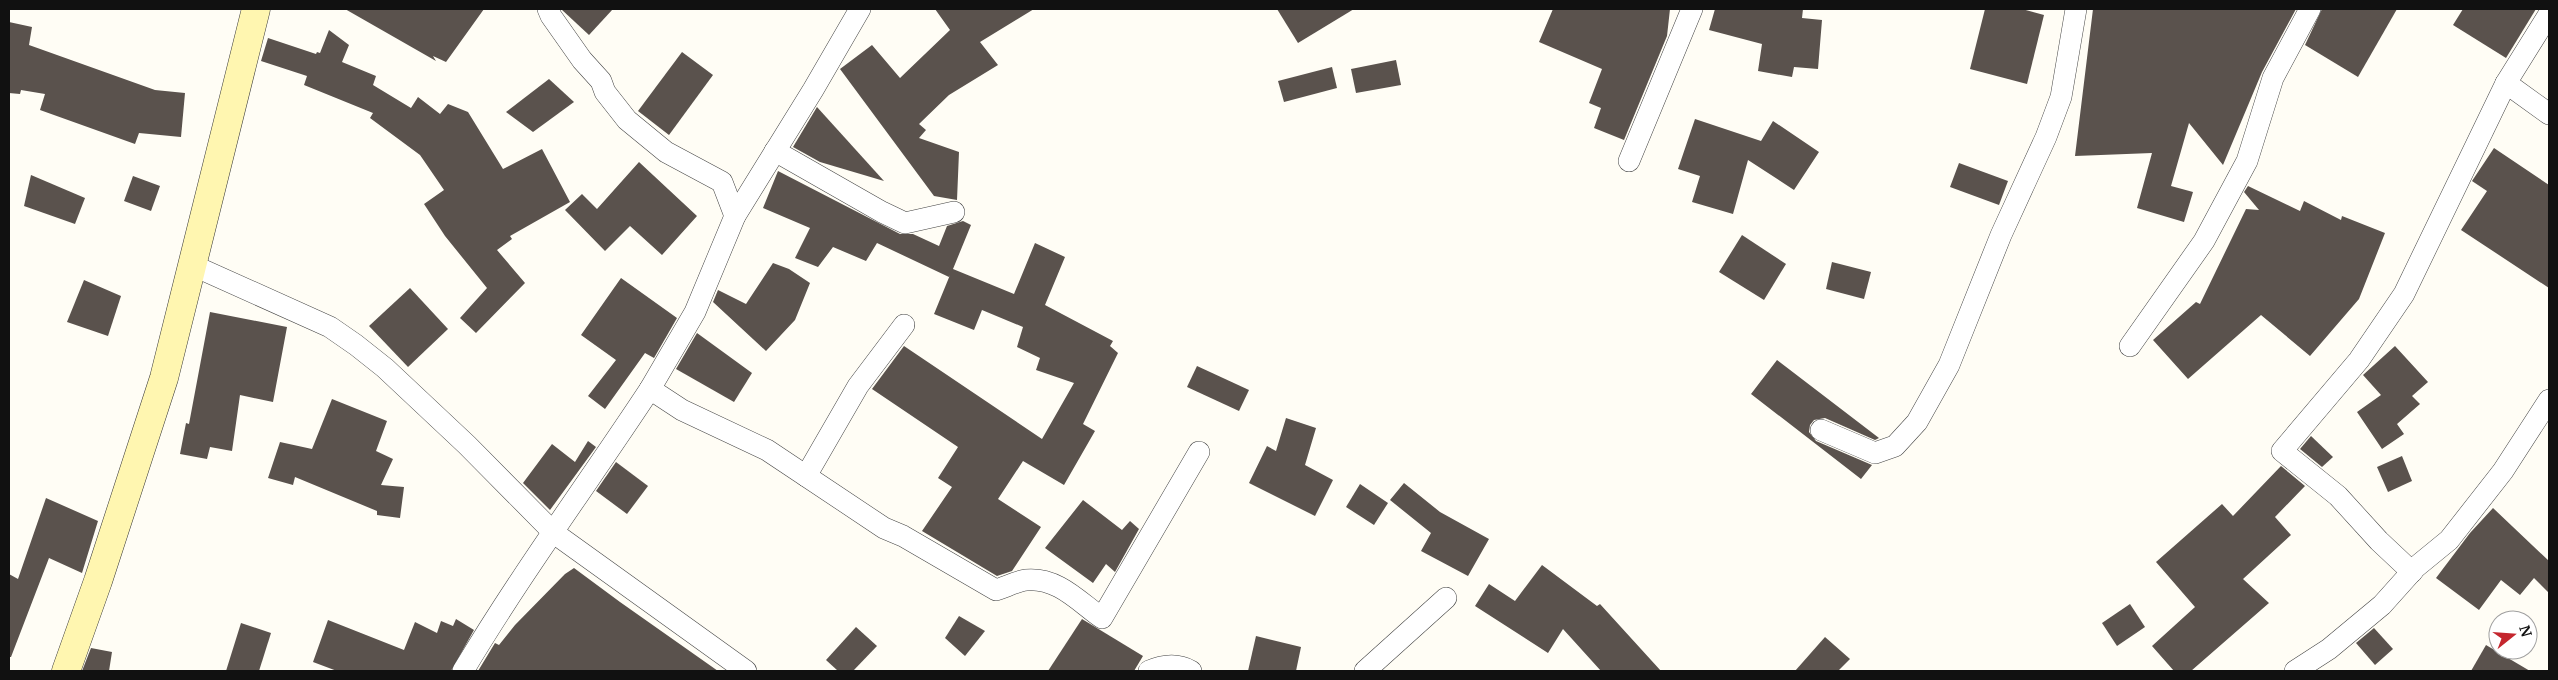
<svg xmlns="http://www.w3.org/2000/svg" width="2558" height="680" font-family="Merriweather,serif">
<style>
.building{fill:#5a524d}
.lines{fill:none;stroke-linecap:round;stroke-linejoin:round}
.street-casing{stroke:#444;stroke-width:22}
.secondary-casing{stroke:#333;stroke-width:29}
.street{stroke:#fff;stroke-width:21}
.secondary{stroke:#fff6b0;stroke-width:28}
</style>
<rect width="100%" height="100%" fill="#fffdf5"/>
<g class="building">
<path d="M 345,9 L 484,9 L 446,62 L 433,56 L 436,61 Z"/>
<path d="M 561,9 L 613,9 L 589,35 Z"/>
<path d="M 935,9 L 1034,9 L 980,42 L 998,65 L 949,95 L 919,124 L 926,130 L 919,138 L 959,152 L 957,200 L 934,196 L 840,69 L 872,45 L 900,78 L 950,30 Z"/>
<path d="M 1277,9 L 1354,9 L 1298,43 Z"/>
<path d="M 1553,9 L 1670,9 L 1667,36 L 1624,140 L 1594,128 L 1601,108 L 1589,103 L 1602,69 L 1539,42 Z"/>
<path d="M 1715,9 L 1803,9 L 1802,18 L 1822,20 L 1818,69 L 1794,67 L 1792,77 L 1758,71 L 1762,44 L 1709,30 Z"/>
<path d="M 1985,9 L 2022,9 L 2044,15 L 2027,84 L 1970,69 Z"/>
<path d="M 2093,9 L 2296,9 L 2262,72 L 2223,165 L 2189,123 L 2171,186 L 2193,192 L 2184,222 L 2137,208 L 2152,153 L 2075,156 Z"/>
<path d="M 2322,9 L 2397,9 L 2358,77 L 2305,45 Z"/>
<path d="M 2463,9 L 2536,9 L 2506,58 L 2453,25 Z"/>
<path d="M 9,22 L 32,27 L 29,45 L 155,90 L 185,93 L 181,137 L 139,133 L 135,144 L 40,110 L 45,94 L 21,90 L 20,94 L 9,93 Z"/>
<path d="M 329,30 L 349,45 L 342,62 L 376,76 L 373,85 L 411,108 L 418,97 L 440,114 L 448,104 L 468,112 L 503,169 L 542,149 L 570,202 L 510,236 L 512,239 L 497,250 L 525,283 L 476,333 L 460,318 L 487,288 L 445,236 L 424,204 L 444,190 L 420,155 L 370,118 L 373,113 L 304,85 L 307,76 L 261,61 L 268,38 L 316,54 L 317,52 L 320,53 Z"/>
<path d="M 682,52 L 713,75 L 669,135 L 638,111 Z"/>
<path d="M 1396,60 L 1401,85 L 1356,93 L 1351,69 Z"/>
<path d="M 1332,67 L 1337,88 L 1284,102 L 1278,81 Z"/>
<path d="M 549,79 L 574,102 L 533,132 L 506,112 Z"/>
<path d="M 817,107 L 884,181 L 820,162 L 793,147 Z"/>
<path d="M 1695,119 L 1761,141 L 1773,121 L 1819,152 L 1794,190 L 1748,160 L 1733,214 L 1692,202 L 1700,176 L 1678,169 Z"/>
<path d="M 2494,148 L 2549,185 L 2549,288 L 2461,230 L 2487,191 L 2472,181 Z"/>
<path d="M 639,162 L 697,216 L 662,255 L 630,226 L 605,251 L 565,210 L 582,194 L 597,209 Z"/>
<path d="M 1959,163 L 2008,181 L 1999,205 L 1950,187 Z"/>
<path d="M 778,171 L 900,234 L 913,234 L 939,246 L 947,226 L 963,221 L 971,225 L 953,269 L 1014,294 L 1035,243 L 1065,257 L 1045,305 L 1113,341 L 1110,346 L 1118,353 L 1083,424 L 1095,431 L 1064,485 L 1023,461 L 998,499 L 1041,527 L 1012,571 L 997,576 L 922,531 L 952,487 L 938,478 L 958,447 L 872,389 L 904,346 L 1042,439 L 1074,383 L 1036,370 L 1040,358 L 1017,347 L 1023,327 L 982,310 L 974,330 L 934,314 L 950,275 L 949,277 L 877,243 L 866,261 L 833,247 L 818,267 L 795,258 L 810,228 L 763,208 Z"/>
<path d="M 31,175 L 85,198 L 75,224 L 24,206 Z"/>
<path d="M 133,176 L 160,186 L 151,211 L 124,201 Z"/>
<path d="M 2248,186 L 2300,211 L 2304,201 L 2341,220 L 2342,216 L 2385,233 L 2359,299 L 2310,356 L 2261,315 L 2188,379 L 2153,340 L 2196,302 L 2200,304 L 2246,209 L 2259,210 L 2244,192 Z"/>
<path d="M 1742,235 L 1786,264 L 1764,300 L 1719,272 Z"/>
<path d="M 1832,262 L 1871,272 L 1864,299 L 1826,289 Z"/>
<path d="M 773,263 L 789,269 L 810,283 L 795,320 L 766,351 L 713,302 L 718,290 L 746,304 Z"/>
<path d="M 621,278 L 677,318 L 654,358 L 645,353 L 605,409 L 588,396 L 616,360 L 581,335 Z"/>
<path d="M 84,280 L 121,296 L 108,336 L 67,322 Z"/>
<path d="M 410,288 L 448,329 L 408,367 L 369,326 Z"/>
<path d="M 210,312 L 287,327 L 273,402 L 240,395 L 232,451 L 210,447 L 207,459 L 180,454 L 186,423 L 189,424 Z"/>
<path d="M 697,333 L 752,373 L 734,402 L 676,369 Z"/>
<path d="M 2395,346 L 2428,382 L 2412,396 L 2420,404 L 2397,424 L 2404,434 L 2382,449 L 2357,412 L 2381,395 L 2363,375 Z"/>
<path d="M 1777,360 L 1879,438 L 1875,440 L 1825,418 L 1814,420 L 1810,425 L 1809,432 L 1816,441 L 1872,465 L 1861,479 L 1751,394 Z"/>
<path d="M 1197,366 L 1249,390 L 1239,411 L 1187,387 Z"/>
<path d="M 332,399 L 387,421 L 376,451 L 393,459 L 381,485 L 404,487 L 400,518 L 377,515 L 377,511 L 295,477 L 293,485 L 268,478 L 280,442 L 312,449 Z"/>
<path d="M 1286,418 L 1316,428 L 1305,465 L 1333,480 L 1315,516 L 1249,483 L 1267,446 L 1276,451 Z"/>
<path d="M 2311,436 L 2333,457 L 2322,467 L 2300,449 Z"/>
<path d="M 588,441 L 596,447 L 550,510 L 523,483 L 552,444 L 575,462 Z"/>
<path d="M 2402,456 L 2412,481 L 2388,492 L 2377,467 Z"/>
<path d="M 616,462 L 648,486 L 627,514 L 596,491 Z"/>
<path d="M 2281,466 L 2305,486 L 2275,517 L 2291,535 L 2243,579 L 2269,603 L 2191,671 L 2174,671 L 2152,646 L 2195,607 L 2156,562 L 2222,504 L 2233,516 Z"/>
<path d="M 1404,483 L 1440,512 L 1489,539 L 1468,576 L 1421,551 L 1431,533 L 1390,500 Z"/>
<path d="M 1360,484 L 1388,503 L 1374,525 L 1346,507 Z"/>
<path d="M 46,498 L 98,521 L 82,573 L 49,558 L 11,657 L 9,657 L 9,574 L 18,579 Z"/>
<path d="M 1083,500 L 1122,530 L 1130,521 L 1139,529 L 1115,572 L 1106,564 L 1093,583 L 1045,548 Z"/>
<path d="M 2493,508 L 2549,561 L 2549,593 L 2534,578 L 2520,595 L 2501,580 L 2479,610 L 2436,578 L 2470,533 Z"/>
<path d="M 1542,565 L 1597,606 L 1600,604 L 1661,671 L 1601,671 L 1563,629 L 1548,653 L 1475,606 L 1489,584 L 1515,601 Z"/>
<path d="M 574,568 L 620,602 L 718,671 L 478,671 L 495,643 L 499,645 L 515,625 L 565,574 Z"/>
<path d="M 2130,604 L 2145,627 L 2117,646 L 2102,623 Z"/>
<path d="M 959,616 L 985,631 L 965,656 L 945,638 Z"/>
<path d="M 456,619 L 474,630 L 451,671 L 337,671 L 313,662 L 328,620 L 404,650 L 415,622 L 437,633 L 441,621 L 453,626 Z"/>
<path d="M 1082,619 L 1143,656 L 1134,671 L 1048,671 Z"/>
<path d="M 241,623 L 271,633 L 259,671 L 226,671 Z"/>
<path d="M 856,627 L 877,646 L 853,671 L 838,671 L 826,660 Z"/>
<path d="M 2374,628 L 2393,649 L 2375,665 L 2356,643 Z"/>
<path d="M 1256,636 L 1301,647 L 1296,671 L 1248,671 Z"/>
<path d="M 1825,637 L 1850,659 L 1838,671 L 1795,671 Z"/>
<path d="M 2486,645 L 2530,671 L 2471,671 Z"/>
<path d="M 91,648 L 112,652 L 109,671 L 82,671 Z"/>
</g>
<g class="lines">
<g class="street-casing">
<g id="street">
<path d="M 548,9 L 551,16 L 582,60 L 601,81 L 605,92 L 627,120 L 666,152 L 722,182 L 735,216"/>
<path d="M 860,9 L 813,90 L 735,216 L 695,312 L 650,389 L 682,410 L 767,450 L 884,528 L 903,536 L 996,590 C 1006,587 1017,581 1026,580 C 1058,577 1079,602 1102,618 L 1199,452"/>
<path d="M 2506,83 L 2549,114"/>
<path d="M 775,151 L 882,212 L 905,223 L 954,212"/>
<path d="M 1629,161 L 1692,9"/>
<path d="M 192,265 L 330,327 L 356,345 L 385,368 L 467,445 L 554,533 L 746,671"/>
<path d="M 2130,346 L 2204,241 L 2247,161 L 2273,78 L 2310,9"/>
<path d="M 1821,430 L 1875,453 L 1895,446 L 1917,422 L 1949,365 L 2001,235 L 2046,137 L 2061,97 L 2076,9"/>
<path d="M 806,476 L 858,386 L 904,325"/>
<path d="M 2412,572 L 2379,541 L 2338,496 L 2282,451 L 2359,360 L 2404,294 L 2506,83 L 2549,14"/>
<path d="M 463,671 C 521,574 588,483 650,389"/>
<path d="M 1149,671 C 1163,665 1177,663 1191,671"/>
<path d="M 1365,671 L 1446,598"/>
<path d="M 2295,671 L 2329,649 L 2382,605 L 2416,567 L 2449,540 L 2503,471 L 2549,400"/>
</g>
</g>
<g class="secondary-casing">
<path id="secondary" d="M 66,671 L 98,581 L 164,378 L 256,9"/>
</g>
<use href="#street" class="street"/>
<use href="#secondary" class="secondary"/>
</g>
<rect width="2558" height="680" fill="none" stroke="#111111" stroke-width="20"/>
<g transform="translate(2513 635) rotate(73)"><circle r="24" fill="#ffffff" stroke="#a0a0a0"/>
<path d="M0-4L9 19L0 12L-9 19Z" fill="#c4262e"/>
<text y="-8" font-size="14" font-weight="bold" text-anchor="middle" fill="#111111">N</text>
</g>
</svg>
